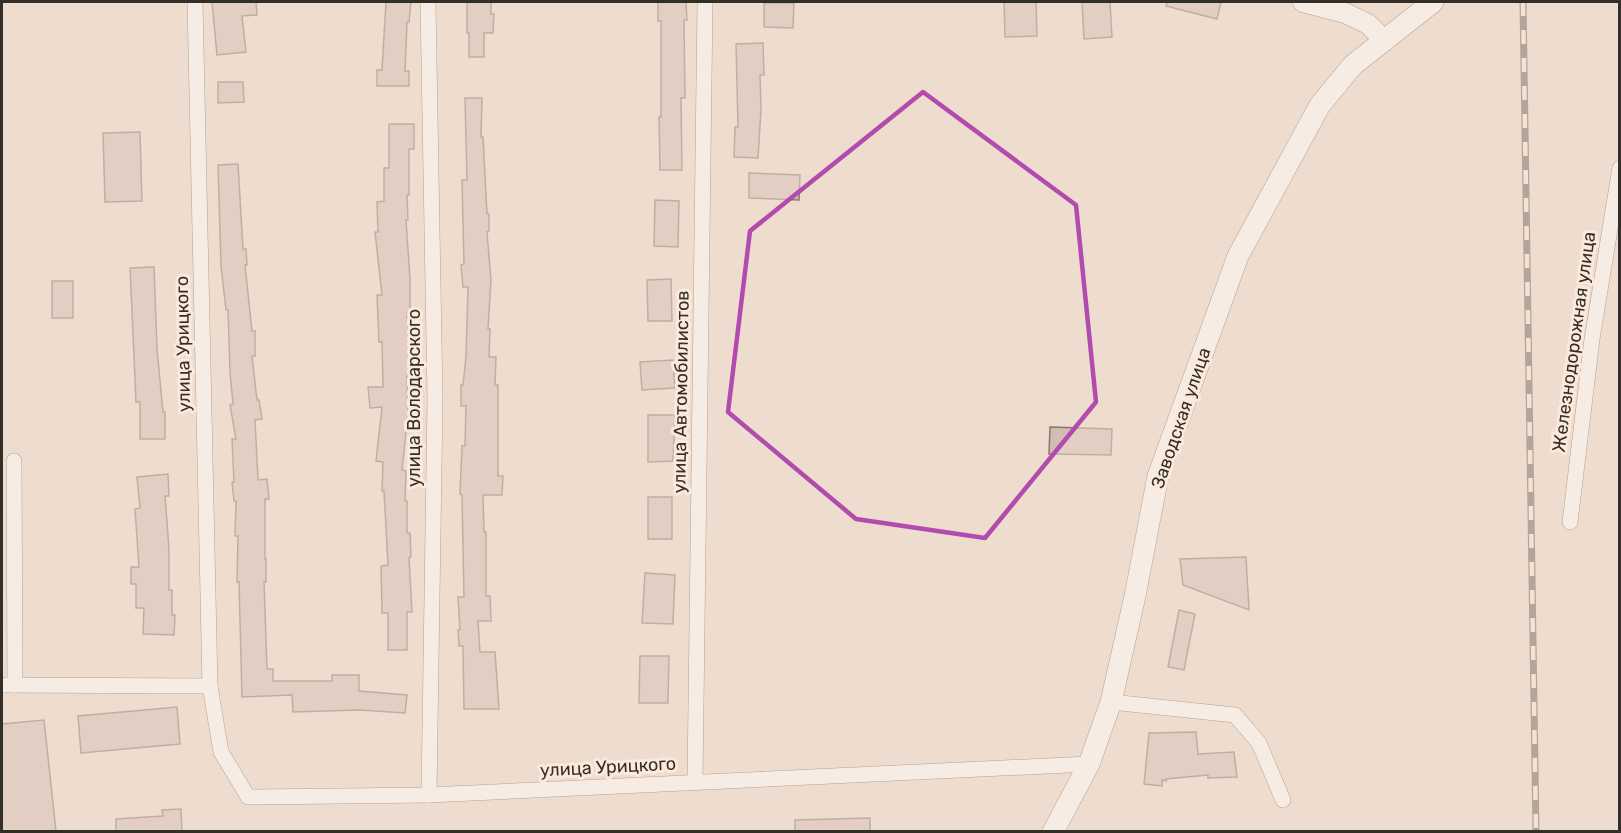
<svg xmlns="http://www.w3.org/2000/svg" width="1621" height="833" font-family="Rubik,sans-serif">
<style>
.building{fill:#d2bdb3;stroke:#8a776e;stroke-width:1.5}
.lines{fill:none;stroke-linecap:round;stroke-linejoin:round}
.minor-casing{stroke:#6a5c4f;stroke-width:16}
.tertiary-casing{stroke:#6a5c4f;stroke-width:21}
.secondary-casing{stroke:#6a5c4f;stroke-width:22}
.minor{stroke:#fff;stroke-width:15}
.tertiary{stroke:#fff;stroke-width:20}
.secondary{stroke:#fff;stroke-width:21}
.rail-casing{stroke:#6d635b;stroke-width:7}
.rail{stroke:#fbeadb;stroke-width:4.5;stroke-dasharray:14;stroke-linecap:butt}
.marked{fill:none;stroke:#b34aad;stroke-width:4.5;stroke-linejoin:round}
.labels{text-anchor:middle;stroke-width:6;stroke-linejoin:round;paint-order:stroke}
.street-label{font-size:18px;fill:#342e28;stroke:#fbeadb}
</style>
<rect width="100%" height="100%" fill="#eeddce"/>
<g class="building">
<path d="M 212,2 L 256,2 L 257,15 L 242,16 L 246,52 L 217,55 Z"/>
<path d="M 386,2 L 411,2 L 409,22 L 407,22 L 405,71 L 409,71 L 409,86 L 377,86 L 377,70 L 382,70 Z"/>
<path d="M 467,2 L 491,2 L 491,14 L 494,14 L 493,33 L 484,33 L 484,57 L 469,57 L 469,33 L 467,33 Z"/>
<path d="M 658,2 L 686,2 L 687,20 L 684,20 L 685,98 L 681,98 L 682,170 L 660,170 L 659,117 L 661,117 L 661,21 L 658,21 Z"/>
<path d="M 1004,2 L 1036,2 L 1037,36 L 1005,37 Z"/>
<path d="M 1082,2 L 1110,2 L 1112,37 L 1084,39 Z"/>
<path d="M 1167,2 L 1221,2 L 1217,19 L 1166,6 Z"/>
<path d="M 764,3 L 794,3 L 793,28 L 764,27 Z"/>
<path d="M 763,43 L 764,75 L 760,75 L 761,109 L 758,158 L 734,157 L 735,127 L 738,127 L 736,44 Z"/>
<path d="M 218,82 L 243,82 L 244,102 L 218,103 Z"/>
<path d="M 465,98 L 482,98 L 481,137 L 483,137 L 487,214 L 489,214 L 489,231 L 487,232 L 491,280 L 488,329 L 490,329 L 489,357 L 496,357 L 495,385 L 498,385 L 498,476 L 503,476 L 502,495 L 483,495 L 484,532 L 486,532 L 486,596 L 490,596 L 491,621 L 478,621 L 480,652 L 495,652 L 499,709 L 464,709 L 463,646 L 459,646 L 458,630 L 460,630 L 458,597 L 464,597 L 462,495 L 460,494 L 462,446 L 465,446 L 466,406 L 461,406 L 461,385 L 463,385 L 466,356 L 468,287 L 463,287 L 461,265 L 464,264 L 462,180 L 467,180 Z"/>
<path d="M 389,124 L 414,124 L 414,149 L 409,149 L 409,195 L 407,195 L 408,220 L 406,220 L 410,279 L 410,313 L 407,313 L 411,376 L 407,376 L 408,413 L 402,470 L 406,471 L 405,501 L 407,501 L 407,533 L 410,533 L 411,557 L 409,558 L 412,612 L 407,612 L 407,650 L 388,650 L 388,613 L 382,613 L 381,566 L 388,565 L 384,491 L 382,491 L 383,462 L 376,461 L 382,407 L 370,408 L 368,387 L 383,387 L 382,342 L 379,342 L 377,295 L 382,295 L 375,232 L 378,232 L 377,202 L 384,201 L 384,168 L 389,168 Z"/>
<path d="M 140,132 L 142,201 L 105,202 L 103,133 Z"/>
<path d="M 238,164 L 243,249 L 246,249 L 247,265 L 245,265 L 252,331 L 255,331 L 255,356 L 252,356 L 257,400 L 259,400 L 262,419 L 255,420 L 258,480 L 267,479 L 269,499 L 265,499 L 265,559 L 266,559 L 266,582 L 264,582 L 267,669 L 273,669 L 273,681 L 332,681 L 332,675 L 359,675 L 359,691 L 407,695 L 405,713 L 360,710 L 293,712 L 292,695 L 242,697 L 239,582 L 237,582 L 238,536 L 235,536 L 236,501 L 234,501 L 232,482 L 234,482 L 232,439 L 236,439 L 230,405 L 233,404 L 230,372 L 228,310 L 226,310 L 221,266 L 218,165 Z"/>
<path d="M 749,173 L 800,175 L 799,200 L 749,198 Z"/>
<path d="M 655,200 L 679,201 L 678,247 L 654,246 Z"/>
<path d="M 154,267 L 157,349 L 163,412 L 165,412 L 165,439 L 140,439 L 140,402 L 136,402 L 130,268 Z"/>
<path d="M 671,279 L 672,321 L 648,321 L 647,280 Z"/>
<rect x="52" y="281" width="21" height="37"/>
<path d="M 673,360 L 675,388 L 642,390 L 640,362 Z"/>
<path d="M 648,415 L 675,415 L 673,461 L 648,462 Z"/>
<path d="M 1050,427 L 1112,429 L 1111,455 L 1049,454 Z"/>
<path d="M 168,474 L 169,496 L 165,496 L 169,549 L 169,590 L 172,590 L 172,615 L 175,615 L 174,635 L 143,634 L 144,608 L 136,608 L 136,584 L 131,584 L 131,567 L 139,567 L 135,509 L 140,508 L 137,477 Z"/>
<rect x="648" y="497" width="24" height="42"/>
<path d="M 1246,557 L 1249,610 L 1183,585 L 1180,559 Z"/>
<path d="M 645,573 L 675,575 L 673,624 L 642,623 Z"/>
<path d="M 1179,610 L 1195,614 L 1184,670 L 1168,667 Z"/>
<path d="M 640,656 L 669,656 L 668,703 L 639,703 Z"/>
<path d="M 177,707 L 180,744 L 81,753 L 78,716 Z"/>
<path d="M 44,720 L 56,831 L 2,831 L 2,724 Z"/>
<path d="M 1196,732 L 1198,754 L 1234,752 L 1237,777 L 1208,778 L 1208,775 L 1166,779 L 1166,781 L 1162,780 L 1162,786 L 1144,784 L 1149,733 Z"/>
<path d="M 181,809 L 182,831 L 116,831 L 116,819 L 163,816 L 162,810 Z"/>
<path d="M 870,818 L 870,831 L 795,831 L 795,820 Z"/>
</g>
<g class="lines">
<g class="minor-casing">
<g id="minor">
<path d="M 195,2 L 210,686 L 221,752 L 248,797 L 429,795 L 1089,764"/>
<path d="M 428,2 L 435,399 L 429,795"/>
<path d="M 14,461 L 15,685"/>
<path d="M 1570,522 L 1592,339 L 1620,168"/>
<path d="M 2,685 L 210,686"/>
<path d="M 1111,702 L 1235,715 L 1259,743 L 1283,800"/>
<path d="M 695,782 L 705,2"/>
</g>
</g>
<g class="tertiary-casing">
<path id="tertiary" d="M 1303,2 L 1345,13 L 1368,24 L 1385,41"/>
</g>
<g class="secondary-casing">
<path id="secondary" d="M 1053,832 L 1089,764 L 1111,702 L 1135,596 L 1158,476 L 1238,256 L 1320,105 L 1353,65 L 1433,2"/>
</g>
<use href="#minor" class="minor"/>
<use href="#tertiary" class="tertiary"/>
<use href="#secondary" class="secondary"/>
<g class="rail-casing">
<path id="rail" d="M 1523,2 L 1536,832"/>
</g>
<use href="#rail" class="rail"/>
</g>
<path d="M0 0H1621V833H0ZM 923,92 L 1076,205 L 1096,402 L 985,538 L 856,519 L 728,412 L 750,231 Z" fill="#eeddce" fill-opacity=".55" fill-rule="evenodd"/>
<path class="marked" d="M 923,92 L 1076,205 L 1096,402 L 985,538 L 856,519 L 728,412 L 750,231 Z"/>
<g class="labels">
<g class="street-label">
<text transform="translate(1574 342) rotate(-82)" y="6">Железнодорожная улица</text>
<text transform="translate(183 344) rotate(-91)" y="6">улица Урицкого</text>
<text transform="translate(681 392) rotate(-89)" y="6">улица Автомобилистов</text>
<text transform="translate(414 398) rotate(-90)" y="6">улица Володарского</text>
<text transform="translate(1181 418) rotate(-71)" y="6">Заводская улица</text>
<text transform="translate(608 767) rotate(-3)" y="6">улица Урицкого</text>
</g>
</g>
<rect width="1621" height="833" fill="none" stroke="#342e28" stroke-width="6"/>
</svg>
